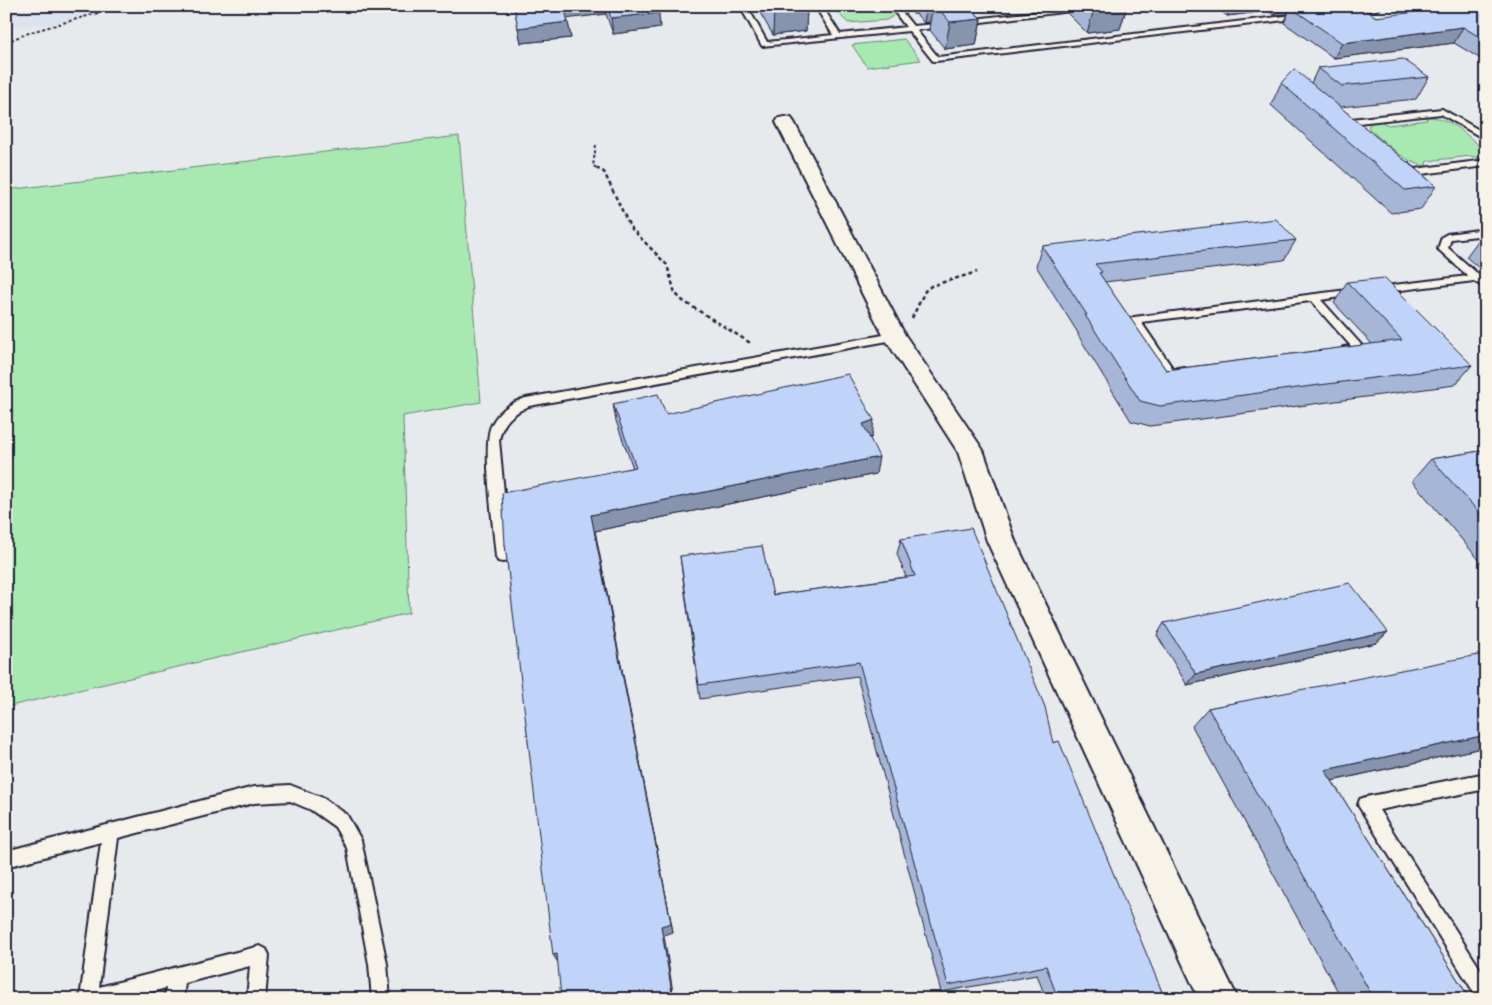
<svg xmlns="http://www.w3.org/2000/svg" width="1492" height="1005" font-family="'Balsamiq Sans',sans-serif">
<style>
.built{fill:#dbe3f1}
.green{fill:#a8e9b2;stroke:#658676}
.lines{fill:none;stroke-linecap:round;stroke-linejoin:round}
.lane-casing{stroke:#22223b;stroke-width:4}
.street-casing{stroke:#22223b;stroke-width:4}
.path-far1{stroke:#22223b;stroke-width:2;stroke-dasharray:3 2.5;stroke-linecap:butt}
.path{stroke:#22223b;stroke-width:2.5;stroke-dasharray:4 3;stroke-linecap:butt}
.lane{fill:#f7f3e8;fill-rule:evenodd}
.street{fill:#f7f3e8;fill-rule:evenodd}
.wall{fill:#a5b6d6;stroke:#22223b}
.shaded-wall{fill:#8694ae;stroke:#22223b}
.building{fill:#c0d4f9;stroke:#22223b}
</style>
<rect width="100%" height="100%" fill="#e6eaed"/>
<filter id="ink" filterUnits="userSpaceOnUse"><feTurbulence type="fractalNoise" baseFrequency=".02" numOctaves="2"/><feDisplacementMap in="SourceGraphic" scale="10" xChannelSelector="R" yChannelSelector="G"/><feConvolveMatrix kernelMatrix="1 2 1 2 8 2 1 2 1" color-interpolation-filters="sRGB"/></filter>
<g filter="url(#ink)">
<path class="built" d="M 6,6 L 123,6 L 54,24 L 6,27 Z"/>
<g class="green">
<path d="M 831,6 L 885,6 L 892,15 L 892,17 L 886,20 L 848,23 Z"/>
<path d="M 904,39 L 921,60 L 867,67 L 852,45 Z"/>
<path d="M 1426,117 C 1449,115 1469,138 1486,151 L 1486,158 L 1481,159 L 1471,156 L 1427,161 L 1426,166 C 1403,162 1388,144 1370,130 L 1368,126 L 1374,121 L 1380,121 L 1388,125 L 1427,120 Z"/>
<path d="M 459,136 L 481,402 L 403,416 L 409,613 L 6,707 L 6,190 Z"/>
</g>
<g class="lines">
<g class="lane-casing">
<g id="lane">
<path d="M 740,6 L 747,6 L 767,42 L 833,35 L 815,6 L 822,6 L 840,34 L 906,27 L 890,6 L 897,6 L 913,26 L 948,23 L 949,25 L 945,27 L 916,30 L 938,57 L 1303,14 L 1307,16 L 1303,18 L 936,61 L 933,61 L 909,31 L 762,46 Z"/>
<path d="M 1088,6 L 1112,6 L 965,24 L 961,22 L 965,20 Z"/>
<path d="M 1370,6 L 1379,8 L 1376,10 L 1347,13 L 1343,11 Z"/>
<path d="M 1442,109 L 1486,134 L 1486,140 L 1441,114 L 1358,123 L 1363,128 L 1359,130 L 1347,121 L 1351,119 Z"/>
<path d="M 1486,160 L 1486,166 L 1413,175 L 1400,165 L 1407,163 L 1415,169 Z"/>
<path d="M 1486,229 L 1486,235 L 1451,239 L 1448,248 L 1486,281 L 1486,289 L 1474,281 L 1377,293 L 1372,290 L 1377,287 L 1468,276 L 1438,249 L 1442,237 L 1447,234 Z"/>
<path d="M 1355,289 L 1360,292 L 1359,294 L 1321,300 L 1364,348 L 1363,351 L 1347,354 L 1342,350 L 1343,347 L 1351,346 L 1311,301 L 1141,322 L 1173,369 L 1183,367 L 1189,371 L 1187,374 L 1166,376 L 1129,320 L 1134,317 Z"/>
<path d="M 895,333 L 899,335 L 900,337 L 899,339 L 529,406 C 512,414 503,421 499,440 L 510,557 L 508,561 L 503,562 L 498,561 L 496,557 C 494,531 482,446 491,426 C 497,412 511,402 526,398 Z"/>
<path d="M 1486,773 L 1486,789 L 1379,810 L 1486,978 L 1486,999 L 1478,999 L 1358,805 L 1360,799 L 1366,797 Z"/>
<path d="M 290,785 L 323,798 L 347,815 L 361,840 L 387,964 L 390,999 L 372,999 L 369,964 L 347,848 L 335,827 L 311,810 L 290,801 L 254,803 L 118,838 L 99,987 L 260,946 L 266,949 L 269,955 L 265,999 L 247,999 L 250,966 L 185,983 L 183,999 L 165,999 L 166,988 L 125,999 L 80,999 L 101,842 L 6,867 L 6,851 L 254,787 Z"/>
</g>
</g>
<g class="street-casing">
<path id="street" d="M 785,117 L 791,118 L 794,122 L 905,335 L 983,450 L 1015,541 L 1238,999 L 1199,999 L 987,541 L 958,452 L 884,337 L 776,122 L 779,118 Z"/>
</g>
<g class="path-far1">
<path d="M 6,42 L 31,32 L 123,6"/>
<path d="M 596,145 L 593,166 L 599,169"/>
</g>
<g class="path">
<path d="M 596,168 L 604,172 L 630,227 L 667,265 L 675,293 L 683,301 L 752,344"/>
<path d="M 912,318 L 925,291 L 931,286 L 977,272"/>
</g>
<use href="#lane" class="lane"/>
<use href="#street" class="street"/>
</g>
<g class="wall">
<path d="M 514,6 L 656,6 L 660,28 L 613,34 L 606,14 L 567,18 L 571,38 L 521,43 Z"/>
<path d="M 756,6 L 807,6 L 806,31 L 773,35 Z"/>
<path d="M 906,6 L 969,6 L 981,19 L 976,45 L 945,49 L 929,29 L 930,22 L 924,23 L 916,14 L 913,14 Z"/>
<path d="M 1059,6 L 1127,6 L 1120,29 L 1087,33 L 1067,13 L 1068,6 L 1060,7 Z"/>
<path d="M 1214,6 L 1359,6 L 1376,17 L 1486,14 L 1486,62 L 1454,43 L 1334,58 L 1284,23 L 1288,14 L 1274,15 L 1261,6 L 1259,12 L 1227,16 Z"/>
<path d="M 1318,68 L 1429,77 L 1416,99 L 1340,107 L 1436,186 L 1421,209 L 1391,213 L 1271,105 L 1281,83 L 1311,83 Z"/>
<path d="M 1483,234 L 1486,234 L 1486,274 L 1466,257 Z"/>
<path d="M 1296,240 L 1284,260 L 1105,282 L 1166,370 L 1372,344 L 1334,303 L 1347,282 L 1472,365 L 1455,385 L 1150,426 L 1131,421 L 1078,335 L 1078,333 L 1036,266 L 1042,246 Z"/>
<path d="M 613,404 L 666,414 L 872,437 L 870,438 L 876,474 L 595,531 L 673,932 L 558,962 L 505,544 L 633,468 L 616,421 Z"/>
<path d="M 1486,450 L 1486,568 L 1412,481 L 1431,459 Z"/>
<path d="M 901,539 L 1053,743 L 1165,999 L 1046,999 L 1037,975 L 941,992 L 857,676 L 700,699 L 682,572 L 680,556 L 773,595 L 906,577 L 897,554 Z"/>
<path d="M 1164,623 L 1388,632 L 1376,643 L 1187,685 L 1157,635 Z"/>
<path d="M 1486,657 L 1486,747 L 1332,781 L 1470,999 L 1342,999 L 1192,726 L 1208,708 Z"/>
</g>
<g class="shaded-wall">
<path d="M 563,6 L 605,6 L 606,14 L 565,19 Z"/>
<path d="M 794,6 L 807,6 L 806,31 L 773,35 L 774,9 Z"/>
<path d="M 914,6 L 917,6 L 916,14 L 913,14 Z"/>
<path d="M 926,6 L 933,6 L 930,22 L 924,23 Z"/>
<path d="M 1095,6 L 1127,6 L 1120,29 L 1087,33 Z"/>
<path d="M 1231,6 L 1261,6 L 1259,12 L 1227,16 Z"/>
<path d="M 1278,6 L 1333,6 L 1290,7 L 1288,14 L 1274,15 Z"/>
<path d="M 659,13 L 660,28 L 613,34 L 611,18 Z"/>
<path d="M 981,19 L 976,45 L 945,49 L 950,22 Z"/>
<path d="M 568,22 L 571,38 L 521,43 L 518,28 Z"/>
<path d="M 1463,27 L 1454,43 L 1334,58 L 1342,43 Z"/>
<path d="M 874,420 L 872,437 L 860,440 L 863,424 Z"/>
<path d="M 879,457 L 876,474 L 595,531 L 673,932 L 664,935 L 674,999 L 673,999 L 591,515 Z"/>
<path d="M 1388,632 L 1376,643 L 1187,685 L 1196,674 Z"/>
<path d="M 1486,735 L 1486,747 L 1304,787 L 1325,770 Z"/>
<path d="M 557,954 L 559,964 L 553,955 Z"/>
</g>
<g class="building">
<path d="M 514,6 L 564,6 L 568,22 L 518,28 Z"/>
<path d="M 607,6 L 656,6 L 659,13 L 611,18 Z"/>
<path d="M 772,6 L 794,6 L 774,9 Z"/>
<path d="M 936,6 L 969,6 L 981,19 L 950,22 Z"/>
<path d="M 1301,6 L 1359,6 L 1376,17 L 1464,6 L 1472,6 L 1486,14 L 1486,41 L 1463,27 L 1342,43 L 1290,7 Z"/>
<path d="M 1403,59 L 1429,77 L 1342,86 L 1318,68 Z"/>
<path d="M 1294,69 L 1436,186 L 1405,190 L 1281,83 Z"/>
<path d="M 1276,219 L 1296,240 L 1095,264 L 1102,272 L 1099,273 L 1166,370 L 1402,340 L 1347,282 L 1385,278 L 1472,365 L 1160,406 L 1140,401 L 1085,315 L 1087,315 L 1042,246 Z"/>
<path d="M 848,374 L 874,420 L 863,424 L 879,457 L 591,515 L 671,923 L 661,926 L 673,999 L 561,999 L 557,954 L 553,955 L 505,544 L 502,493 L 636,467 L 613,404 L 658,394 L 666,414 Z"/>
<path d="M 1486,450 L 1486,520 L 1431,459 Z"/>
<path d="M 971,528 L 1045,707 L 1053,743 L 1059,741 L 1165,999 L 1058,999 L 1046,966 L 948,985 L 859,662 L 699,685 L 680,556 L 762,546 L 773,595 L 915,576 L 901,539 Z"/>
<path d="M 1350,583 L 1388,632 L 1196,674 L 1164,623 Z"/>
<path d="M 1483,654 L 1486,657 L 1486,735 L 1325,770 L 1470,999 L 1374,999 L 1208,708 Z"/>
</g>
</g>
<rect width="1492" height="1005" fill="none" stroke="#f7f3e8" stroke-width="25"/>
<rect x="12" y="12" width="1467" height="980" fill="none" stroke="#22223b" stroke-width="2" filter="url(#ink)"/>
</svg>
